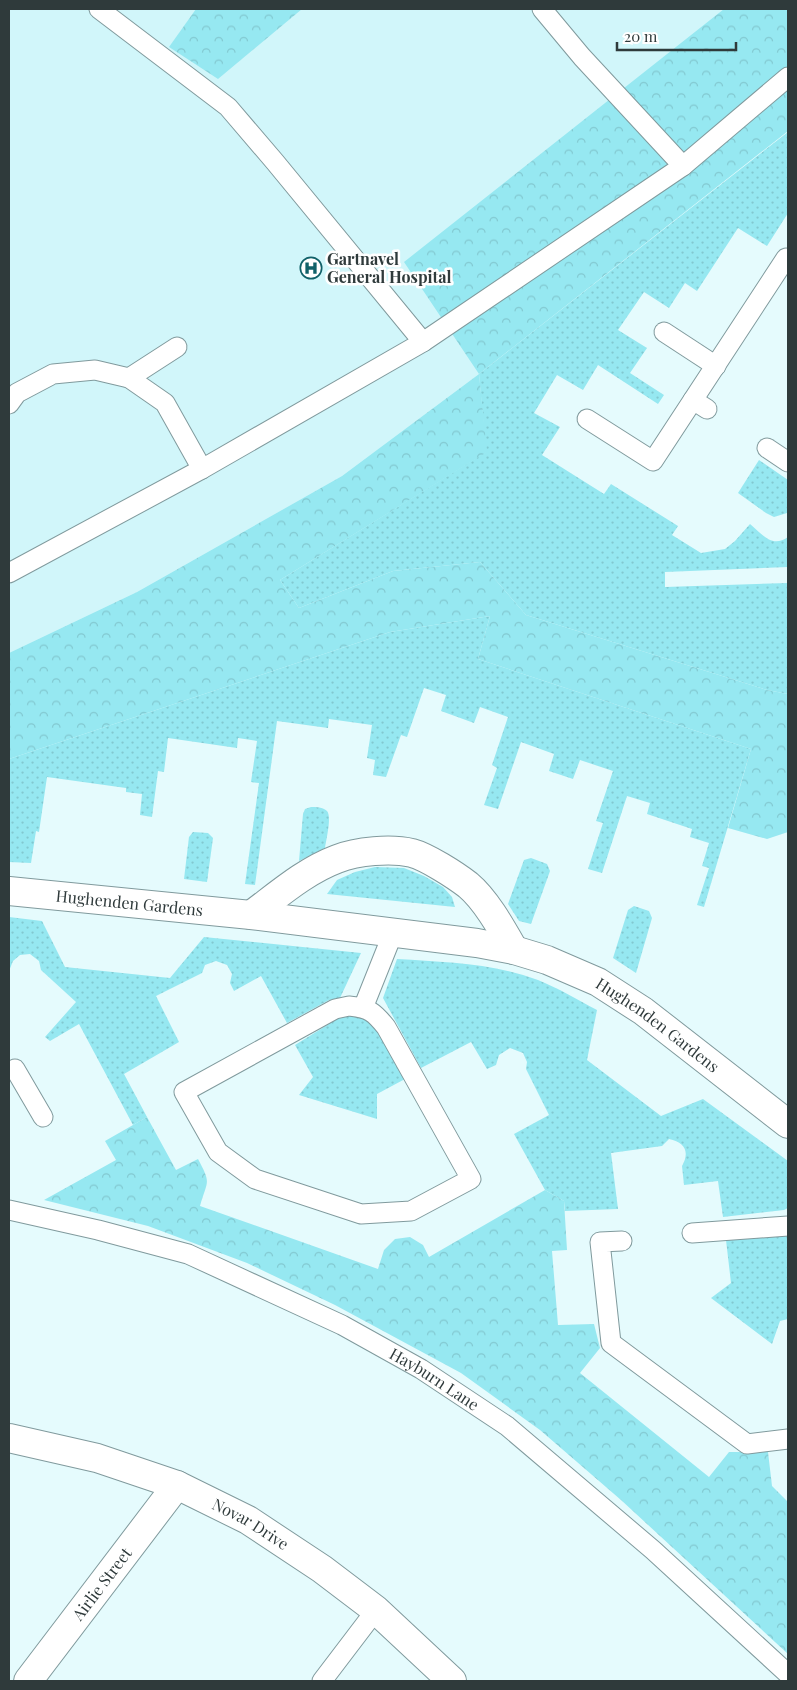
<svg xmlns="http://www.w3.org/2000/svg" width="797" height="1690" font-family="'Playfair Display',serif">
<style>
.built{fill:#d1f6fa}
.grass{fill:url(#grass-dots)}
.forest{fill:url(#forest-crowns)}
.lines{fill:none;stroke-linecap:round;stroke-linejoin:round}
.lane-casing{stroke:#809a9d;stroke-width:21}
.street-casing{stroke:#809a9d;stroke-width:30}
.lane{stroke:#fff;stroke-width:19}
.street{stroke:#fff;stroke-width:28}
.labels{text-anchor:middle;stroke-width:5;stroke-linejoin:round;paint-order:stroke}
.poi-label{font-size:16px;font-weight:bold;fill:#2f3a3b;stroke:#fff;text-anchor:start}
.street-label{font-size:16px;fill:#2f3a3b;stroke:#fff}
</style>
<defs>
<pattern id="grass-dots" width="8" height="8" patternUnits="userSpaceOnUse" patternTransform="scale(1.25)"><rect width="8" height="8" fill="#96e8f1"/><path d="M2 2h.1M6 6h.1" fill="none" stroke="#82c8d0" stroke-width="1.8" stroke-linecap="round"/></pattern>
<pattern id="forest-crowns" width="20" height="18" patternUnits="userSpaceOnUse" patternTransform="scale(1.25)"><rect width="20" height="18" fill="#96e8f1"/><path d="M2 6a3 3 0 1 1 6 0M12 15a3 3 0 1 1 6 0" fill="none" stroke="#82c8d0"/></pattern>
</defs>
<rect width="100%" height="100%" fill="#e5fbfd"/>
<path class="built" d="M 9,9 L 788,9 L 788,131 L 479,374 L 342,476 L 137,592 L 9,653 Z"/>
<g class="grass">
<path d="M 788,132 L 788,213 L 767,246 L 738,228 L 697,291 L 685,283 L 669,308 L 644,292 L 618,330 L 647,348 L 630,373 L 664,395 L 658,404 L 598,365 L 583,390 L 557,375 L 534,413 L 560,427 L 542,455 L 604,494 L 611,484 L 678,526 L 672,535 L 701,553 L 725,549 L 735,541 L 750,524 C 763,535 772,548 788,537 L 788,567 L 665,572 L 665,587 L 788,583 L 788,694 L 767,690 L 526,615 L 480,562 L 393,571 L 299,608 L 280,580 L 486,452 L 479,374 Z"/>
<path d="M 759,460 L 788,480 L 788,512 L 787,513 L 774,517 L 766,513 L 738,493 Z"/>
<path d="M 490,616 L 478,659 L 751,749 L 704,907 L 697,905 L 709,868 L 702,866 L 709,843 L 690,837 L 692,829 L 647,814 L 650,803 L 627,796 L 602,873 L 588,869 L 603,823 L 596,821 L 613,771 L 580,760 L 573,779 L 549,771 L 554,754 L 521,742 L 498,809 L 484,805 L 497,768 L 492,765 L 508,717 L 480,707 L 474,723 L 441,711 L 446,695 L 424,688 L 407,737 L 401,735 L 386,777 L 373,775 L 375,760 L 367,758 L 372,725 L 329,719 L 328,728 L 277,721 L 255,885 L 245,884 L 259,783 L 251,782 L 257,741 L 238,738 L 237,748 L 168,738 L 164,772 L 158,771 L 152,817 L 140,815 L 142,794 L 126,792 L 126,788 L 47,777 L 39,832 L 36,831 L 31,863 L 9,862 L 9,759 L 390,632 Z"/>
<path d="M 311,807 C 316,807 323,807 327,811 C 332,817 326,840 325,848 L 299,861 L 303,814 L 305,809 Z"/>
<path d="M 193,832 L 208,833 L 213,838 L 207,882 L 184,879 L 189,837 Z"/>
<path d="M 531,858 L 547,864 L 550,871 L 531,924 L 519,921 L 508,904 L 524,860 Z"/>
<path d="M 375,867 L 404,868 L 424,876 L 443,887 L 452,897 L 455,907 L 327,894 L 337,880 L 355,872 Z"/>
<path d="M 634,906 L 649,911 L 652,918 L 636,973 L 613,958 L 628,910 Z"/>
<path d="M 9,917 L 42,921 L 65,967 L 170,978 L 204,937 L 361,953 L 340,998 L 329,1000 L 287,1023 L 261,976 L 234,991 L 230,983 L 232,974 L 227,965 L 216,961 L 205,965 L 202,973 L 156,996 L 179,1042 L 124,1074 L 147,1117 L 133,1125 L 79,1024 L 50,1041 L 45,1037 L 76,1002 L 41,970 L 39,961 L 30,954 L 20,955 L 13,961 L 9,971 Z"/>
<path d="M 397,959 C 445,962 493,963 538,980 C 558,988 578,1000 597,1010 L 587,1060 L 661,1116 L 703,1099 L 788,1161 L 788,1208 L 784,1210 L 723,1217 L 718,1181 L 684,1185 L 682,1166 C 690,1152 685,1142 669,1139 L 662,1146 L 611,1153 L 618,1209 L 565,1211 L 564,1201 L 545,1190 L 514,1134 L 549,1115 L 526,1069 L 527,1062 L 523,1053 L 510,1048 L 499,1055 L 496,1065 L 487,1069 L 471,1042 L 421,1068 L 383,998 Z"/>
<path d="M 350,1014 L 362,1015 L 374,1022 L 405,1079 L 377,1094 L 377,1119 L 299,1095 L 313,1077 L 295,1045 L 337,1019 Z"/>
<path d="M 788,1234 L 788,1319 L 780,1321 L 772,1344 L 711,1298 L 731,1283 L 726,1240 Z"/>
</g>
<g class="forest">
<path d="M 196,9 L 302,9 L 218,79 L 169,47 Z"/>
<path d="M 724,9 L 788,9 L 788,131 L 479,374 L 487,452 L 280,580 L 299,608 L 393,571 L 480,562 L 526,615 L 767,690 L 788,694 L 788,832 L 767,839 L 728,828 L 751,749 L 478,659 L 490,616 L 390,632 L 9,759 L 9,653 L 137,592 L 342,476 L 479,374 L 404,262 Z"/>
<path d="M 147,1117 L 176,1170 L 198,1159 C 212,1185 207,1180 200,1206 L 378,1269 L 384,1250 L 395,1239 L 410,1237 L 423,1245 L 429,1257 L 545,1190 L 564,1201 L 567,1250 L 552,1251 L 558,1325 L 594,1324 L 600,1348 L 580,1373 L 709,1477 L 729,1452 L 768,1452 L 772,1486 L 788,1502 L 788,1654 L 621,1500 L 540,1430 L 461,1373 L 335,1305 L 247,1263 L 148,1226 L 44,1200 L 116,1160 L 105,1141 Z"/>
</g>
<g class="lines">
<g class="lane-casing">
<g id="lane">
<path d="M 99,9 L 228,107 L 275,162 L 423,342"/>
<path d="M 542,9 L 582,57 L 683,166"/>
<path d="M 664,332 L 716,366"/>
<path d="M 129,378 L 177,347"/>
<path d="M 693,400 L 786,258"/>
<path d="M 9,404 L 17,393 L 53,374 L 95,370 L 129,378 L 165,403 L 202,469"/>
<path d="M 587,419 L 653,461 L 693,400 L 707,409"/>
<path d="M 767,448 L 788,462"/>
<path d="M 9,573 L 202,469 L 423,342 L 683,166 L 788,77"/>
<path d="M 349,1006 C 369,1008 374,1012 386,1027 L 471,1179 L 411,1211 L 361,1214 L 255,1179 L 218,1152 L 184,1092 L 335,1009 Z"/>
<path d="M 363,1008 L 393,933"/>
<path d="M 15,1069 L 43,1117"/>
<path id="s1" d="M 9,1210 L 98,1230 L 188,1254 L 342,1325 L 421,1369 L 507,1426 L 653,1550 L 788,1674"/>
<path d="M 692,1233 L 788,1226"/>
<path d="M 622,1241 L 600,1242 L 611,1343 L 747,1444 L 788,1439"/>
<path d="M 322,1681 L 376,1610"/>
</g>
</g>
<g class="street-casing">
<g id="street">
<path id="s2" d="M 9,891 L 251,915 L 477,943 L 514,950 L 547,960 L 598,982 L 643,1011 L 788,1124"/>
<path d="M 251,915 C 278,895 305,871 337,859 C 357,851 391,848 412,853 C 427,857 455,875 468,885 C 486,900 502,929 514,950"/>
<path id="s3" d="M 9,1438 L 97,1458 L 177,1485 L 248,1520 L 322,1569 L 376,1610 L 452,1681"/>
<path id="s4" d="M 28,1681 L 177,1485"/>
</g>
</g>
<use href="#lane" class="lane"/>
<use href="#street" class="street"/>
</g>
<defs>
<g id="hospital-ring" transform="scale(1.125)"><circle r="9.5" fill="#fff" stroke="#116169" stroke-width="1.5"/><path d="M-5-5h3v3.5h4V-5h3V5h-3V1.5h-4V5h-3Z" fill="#116169"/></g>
</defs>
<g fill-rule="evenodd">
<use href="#hospital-ring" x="311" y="268"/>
</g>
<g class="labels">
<g class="poi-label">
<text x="327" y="265">Gartnavel<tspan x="327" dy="18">General Hospital</tspan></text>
</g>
<g class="street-label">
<text dy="6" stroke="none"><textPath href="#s2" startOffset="121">Hughenden Gardens</textPath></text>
<text dy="6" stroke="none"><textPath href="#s2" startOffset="672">Hughenden Gardens</textPath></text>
<text dy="6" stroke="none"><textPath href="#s1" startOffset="461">Hayburn Lane</textPath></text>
<text dy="6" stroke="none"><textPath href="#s3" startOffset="258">Novar Drive</textPath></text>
<text dy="6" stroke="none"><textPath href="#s4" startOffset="122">Airlie Street</textPath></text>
</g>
</g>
<rect width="797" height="1690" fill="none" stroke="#2f3a3b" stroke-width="20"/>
<path d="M617 42v8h119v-8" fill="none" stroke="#2f3a3b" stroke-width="2.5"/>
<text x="624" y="42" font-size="15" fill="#2f3a3b" stroke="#ffffff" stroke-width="4" paint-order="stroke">20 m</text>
</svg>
